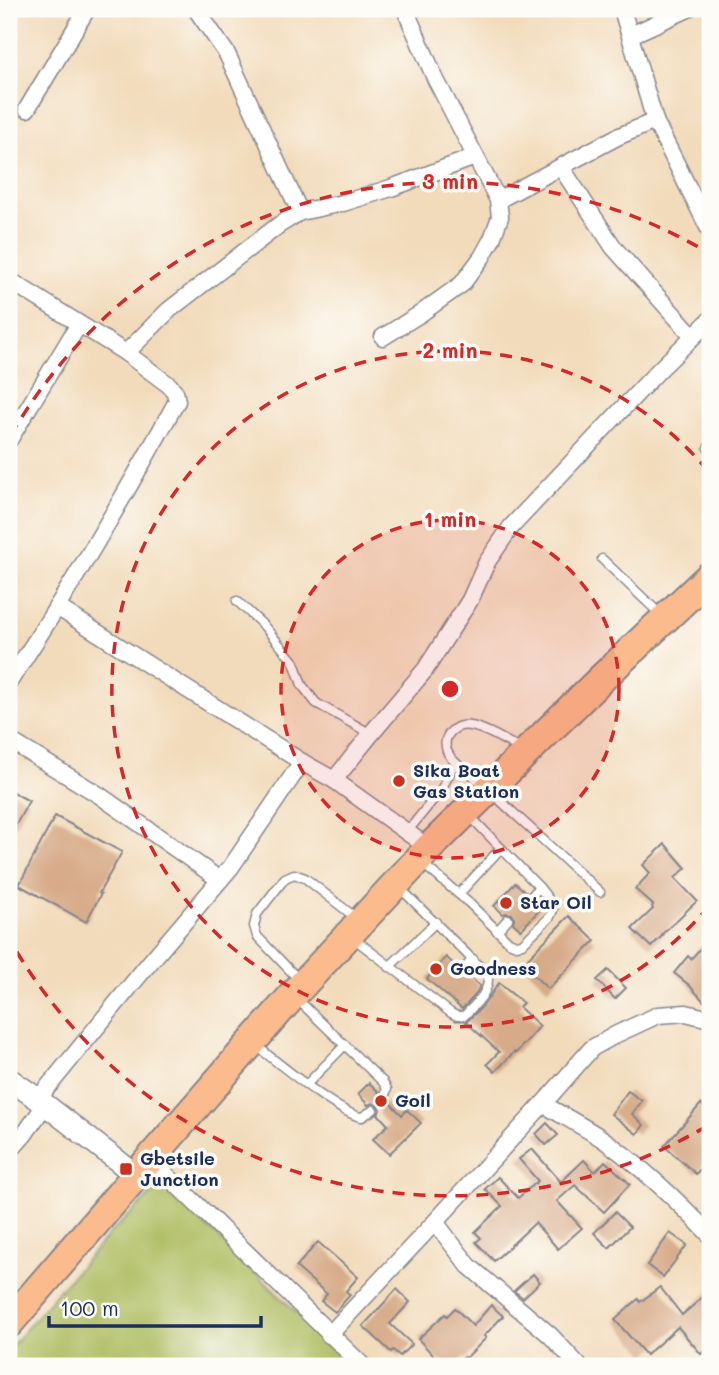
<svg xmlns="http://www.w3.org/2000/svg" width="719" height="1375" font-family="Mali,sans-serif">
<style>
.green{fill:#adbc5f;stroke:#64765e;stroke-width:2}
.building{fill:#d7ab89}
.lines{fill:none;stroke-linecap:round;stroke-linejoin:round}
.service-casing{stroke:#86858c;stroke-width:11}
.minor-casing{stroke:#86858c;stroke-width:19}
.tertiary-casing{stroke:#86858c;stroke-width:24}
.trunk-casing{stroke:#86858c;stroke-width:32}
.service{stroke:#fff;stroke-width:8}
.minor{stroke:#fff;stroke-width:16}
.tertiary{stroke:#fff;stroke-width:21}
.trunk{stroke:#fbbb8d;stroke-width:28}
.ring{fill:none;stroke:#d62828;stroke-width:3.5;stroke-dasharray:12 9}
.poi-dot{fill:#c8321e;stroke:#fdfcf7;stroke-width:2.5}
.labels{text-anchor:middle;stroke-width:7;stroke-linejoin:round;paint-order:stroke}
.poi-label{font-size:18px;font-weight:bold;fill:#1b2f5e;stroke:#fdfcf7;text-anchor:start}
.centre{fill:#d62828;stroke:#fdfcf7;stroke-width:3.5}
.ring-label{font-size:21px;text-anchor:middle;font-weight:bold;fill:#d62828;stroke:#fdfcf7;stroke-width:7;stroke-linejoin:round;paint-order:stroke}
</style>
<rect width="100%" height="100%" fill="#fdfcf7"/>
<filter id="ink" filterUnits="userSpaceOnUse"><feTurbulence type="fractalNoise" baseFrequency=".0143" numOctaves="2"/><feDisplacementMap in="SourceGraphic" scale="14" xChannelSelector="R" yChannelSelector="G"/><feConvolveMatrix kernelMatrix="1 2 1 2 8 2 1 2 1" color-interpolation-filters="sRGB"/></filter>
<filter id="wash" filterUnits="userSpaceOnUse"><feTurbulence type="fractalNoise" baseFrequency=".00686" numOctaves="4" result="noise"/><feDisplacementMap in="SourceGraphic" scale="28" xChannelSelector="R" yChannelSelector="G"/><feGaussianBlur stdDeviation="1.57" result="paint"/><feColorMatrix in="noise" values="0 0 0 0 0 0 0 0 0 0 0 0 0 0 0 0 0 1.4 0 .05"/><feComposite in="paint" operator="in"/></filter>
<g filter="url(#wash)">
<rect width="100%" height="100%" fill="#f2dbbb"/>
<path class="green" d="M 163,1184 L 352,1366 L 9,1366 L 9,1349 L 54,1296 L 111,1232 Z"/>
<g id="blocks">
<g class="building">
<path d="M 9,790 L 29,801 L 9,837 Z"/>
<path d="M 55,816 L 122,852 L 99,893 L 101,894 L 86,922 L 19,885 Z"/>
<path d="M 665,844 L 686,868 L 675,878 L 697,901 L 662,934 L 663,935 L 651,947 L 632,929 L 653,909 L 652,907 L 653,905 L 635,889 L 650,873 L 643,865 Z"/>
<path d="M 515,883 L 526,892 L 524,897 L 526,902 L 531,904 L 536,901 L 542,907 L 521,930 L 513,923 L 514,918 L 512,914 L 507,913 L 503,914 L 494,906 Z"/>
<path d="M 569,916 L 595,941 L 548,989 L 522,964 Z"/>
<path d="M 710,937 L 710,1008 L 689,985 L 674,973 L 688,956 L 691,959 Z"/>
<path d="M 446,957 L 457,967 L 456,972 L 458,976 L 463,977 L 467,975 L 480,986 L 476,994 L 462,1009 L 427,979 Z"/>
<path d="M 608,970 L 626,988 L 615,999 L 597,980 Z"/>
<path d="M 499,983 L 523,1003 L 519,1007 L 540,1026 L 516,1053 L 514,1052 L 495,1072 L 487,1064 L 499,1052 L 466,1022 L 482,1007 Z"/>
<path d="M 369,1083 L 379,1092 L 378,1099 L 380,1103 L 385,1104 L 389,1102 L 402,1115 L 407,1110 L 421,1123 L 389,1154 L 373,1139 L 388,1125 L 378,1114 L 380,1110 L 378,1106 L 373,1103 L 368,1105 L 358,1094 Z"/>
<path d="M 628,1091 L 642,1101 L 632,1114 L 644,1125 L 637,1134 L 611,1114 Z"/>
<path d="M 701,1104 L 710,1112 L 710,1157 L 696,1174 L 664,1146 Z"/>
<path d="M 547,1123 L 558,1135 L 546,1145 L 536,1134 Z"/>
<path d="M 532,1149 L 561,1182 L 584,1160 L 595,1172 L 605,1161 L 630,1184 L 604,1212 L 575,1185 L 557,1201 L 582,1228 L 558,1249 L 535,1223 L 494,1261 L 476,1242 L 481,1238 L 475,1232 L 502,1206 L 485,1189 L 498,1177 L 518,1198 L 538,1181 L 519,1159 Z"/>
<path d="M 615,1212 L 630,1227 L 609,1248 L 594,1233 Z"/>
<path d="M 670,1233 L 687,1245 L 663,1277 L 647,1265 Z"/>
<path d="M 318,1242 L 358,1277 L 346,1291 L 350,1295 L 335,1312 L 321,1301 L 327,1294 L 296,1267 Z"/>
<path d="M 533,1274 L 540,1282 L 523,1298 L 514,1291 Z"/>
<path d="M 660,1287 L 682,1315 L 710,1291 L 710,1347 L 701,1354 L 678,1327 L 646,1355 L 615,1320 L 638,1299 L 640,1302 Z"/>
<path d="M 397,1289 L 410,1302 L 390,1324 L 412,1344 L 400,1356 L 393,1350 L 391,1352 L 363,1326 Z"/>
<path d="M 491,1305 L 503,1316 L 484,1336 L 486,1338 L 465,1359 L 464,1357 L 456,1366 L 446,1366 L 435,1357 L 418,1339 L 445,1314 L 447,1316 L 455,1308 L 473,1326 Z"/>
</g>
</g>
</g>
<g filter="url(#ink)">
<use href="#blocks" fill-opacity="0" stroke="#86858c" stroke-width="2"/>
<g class="lines">
<g class="service-casing">
<g id="service">
<path d="M 708,448 L 710,445"/>
<path d="M 602,559 L 660,614"/>
<path d="M 237,601 L 264,626 L 294,662 L 302,685 L 316,703 L 371,734"/>
<path d="M 521,749 C 506,742 488,729 471,726 C 456,723 441,735 447,751 C 451,761 461,767 470,773 L 600,892"/>
<path d="M 407,832 L 441,790 L 455,763"/>
<path d="M 423,864 L 469,903 L 509,942 L 516,945 L 522,944 L 550,917 L 553,910 L 550,901 L 539,887 L 468,814"/>
<path d="M 459,894 L 501,848"/>
<path d="M 531,897 L 539,887"/>
<path d="M 497,931 L 508,919"/>
<path d="M 352,937 L 451,1013 L 457,1016 L 464,1016 C 475,1004 490,993 488,975 L 400,888"/>
<path d="M 389,967 L 436,922"/>
<path d="M 462,971 L 473,959"/>
<path d="M 301,982 L 257,936 L 254,926 L 257,914 L 285,878 L 294,874 L 305,878 L 356,918"/>
<path d="M 295,997 L 383,1082 L 387,1089 L 384,1098"/>
<path d="M 254,1044 C 275,1060 340,1115 362,1117 L 373,1110"/>
<path d="M 307,1084 L 345,1045"/>
</g>
</g>
<g class="minor-casing">
<g id="minor">
<path d="M 196,9 L 227,54 L 300,212"/>
<path d="M 622,9 L 655,121 L 710,231"/>
<path d="M 631,35 L 688,9"/>
<path d="M 27,109 L 87,9"/>
<path d="M 561,167 L 614,248 L 693,336"/>
<path d="M 498,200 L 617,137 L 655,121"/>
<path d="M 9,280 L 126,353 L 169,385 L 175,392 L 177,401 C 124,497 69,591 9,682"/>
<path d="M 383,337 L 420,314 L 462,284 L 482,257 L 492,239 L 500,217 L 498,200 L 435,78 L 405,9"/>
<path d="M 126,353 L 169,310 L 279,225 L 300,212 L 343,203 L 391,188 L 475,157"/>
<path d="M 9,440 L 79,324"/>
<path d="M 57,607 L 302,762 L 334,780 L 429,848"/>
<path d="M 9,740 L 99,795 L 220,880"/>
<path d="M 334,780 L 371,734 L 425,670 L 470,600 L 487,562 L 511,527 L 659,370 L 710,320"/>
<path d="M 38,1099 L 146,967 L 231,867 L 302,762"/>
<path d="M 543,1104 L 592,1048 L 617,1034 L 658,1015 L 686,1013 L 710,1019"/>
<path d="M 9,1152 L 24,1135 L 45,1105"/>
<path d="M 150,1159 L 363,1366"/>
<path d="M 435,1222 L 469,1266 L 550,1335 L 579,1366"/>
<path d="M 329,1335 L 435,1222 L 543,1104 C 563,1116 585,1127 604,1140 C 643,1168 678,1201 710,1235"/>
</g>
</g>
<g class="tertiary-casing">
<path id="tertiary" d="M 9,1079 L 38,1099 L 136,1175"/>
</g>
<g class="trunk-casing">
<path id="trunk" d="M 9,1323 L 150,1159 L 293,995 L 429,848 L 602,678 L 710,576"/>
</g>
<use href="#service" class="service"/>
<use href="#minor" class="minor"/>
<use href="#tertiary" class="tertiary"/>
<use href="#trunk" class="trunk"/>
</g>
</g>
<circle cx="450" cy="689" r="169" fill="#d62828" fill-opacity=".12"/>
<g class="ring">
<circle cx="450" cy="689" r="169"/>
<path d="M709 906A338 338 0 1 1 709 472"/>
<path d="M707 1126A507 507 0 0 1 11 942M11 435A507 507 0 0 1 707 252"/>
</g>
<g class="poi-dot">
<circle cx="399" cy="781" r="7"/>
<circle cx="506" cy="903" r="7"/>
<circle cx="436" cy="969" r="7"/>
<circle cx="381" cy="1101" r="7"/>
<rect x="119" y="1162" width="14" height="14" rx="3.5"/>
</g>
<g class="labels">
<g class="poi-label">
<text x="413" y="777">Sika Boat<tspan x="413" dy="21">Gas Station</tspan></text>
<text x="520" y="909">Star Oil</text>
<text x="450" y="975">Goodness</text>
<text x="395" y="1107">Goil</text>
<text x="140" y="1165">Gbetsile<tspan x="140" dy="21">Junction</tspan></text>
</g>
</g>
<circle cx="450" cy="689" r="10" class="centre"/>
<g class="ring-label">
<text x="450" y="189">3 min</text>
<text x="450" y="358">2 min</text>
<text x="450" y="527">1 min</text>
</g>
<rect width="719" height="1375" fill="none" stroke="#fdfcf7" stroke-width="35"/>
<path d="M49 1316v10h212v-10" fill="none" stroke="#1b2f5e" stroke-width="3.5"/>
<text x="60" y="1316" font-size="21" fill="#1b2f5e" stroke="#fdfcf7" stroke-width="5" paint-order="stroke">100 m</text>
</svg>
